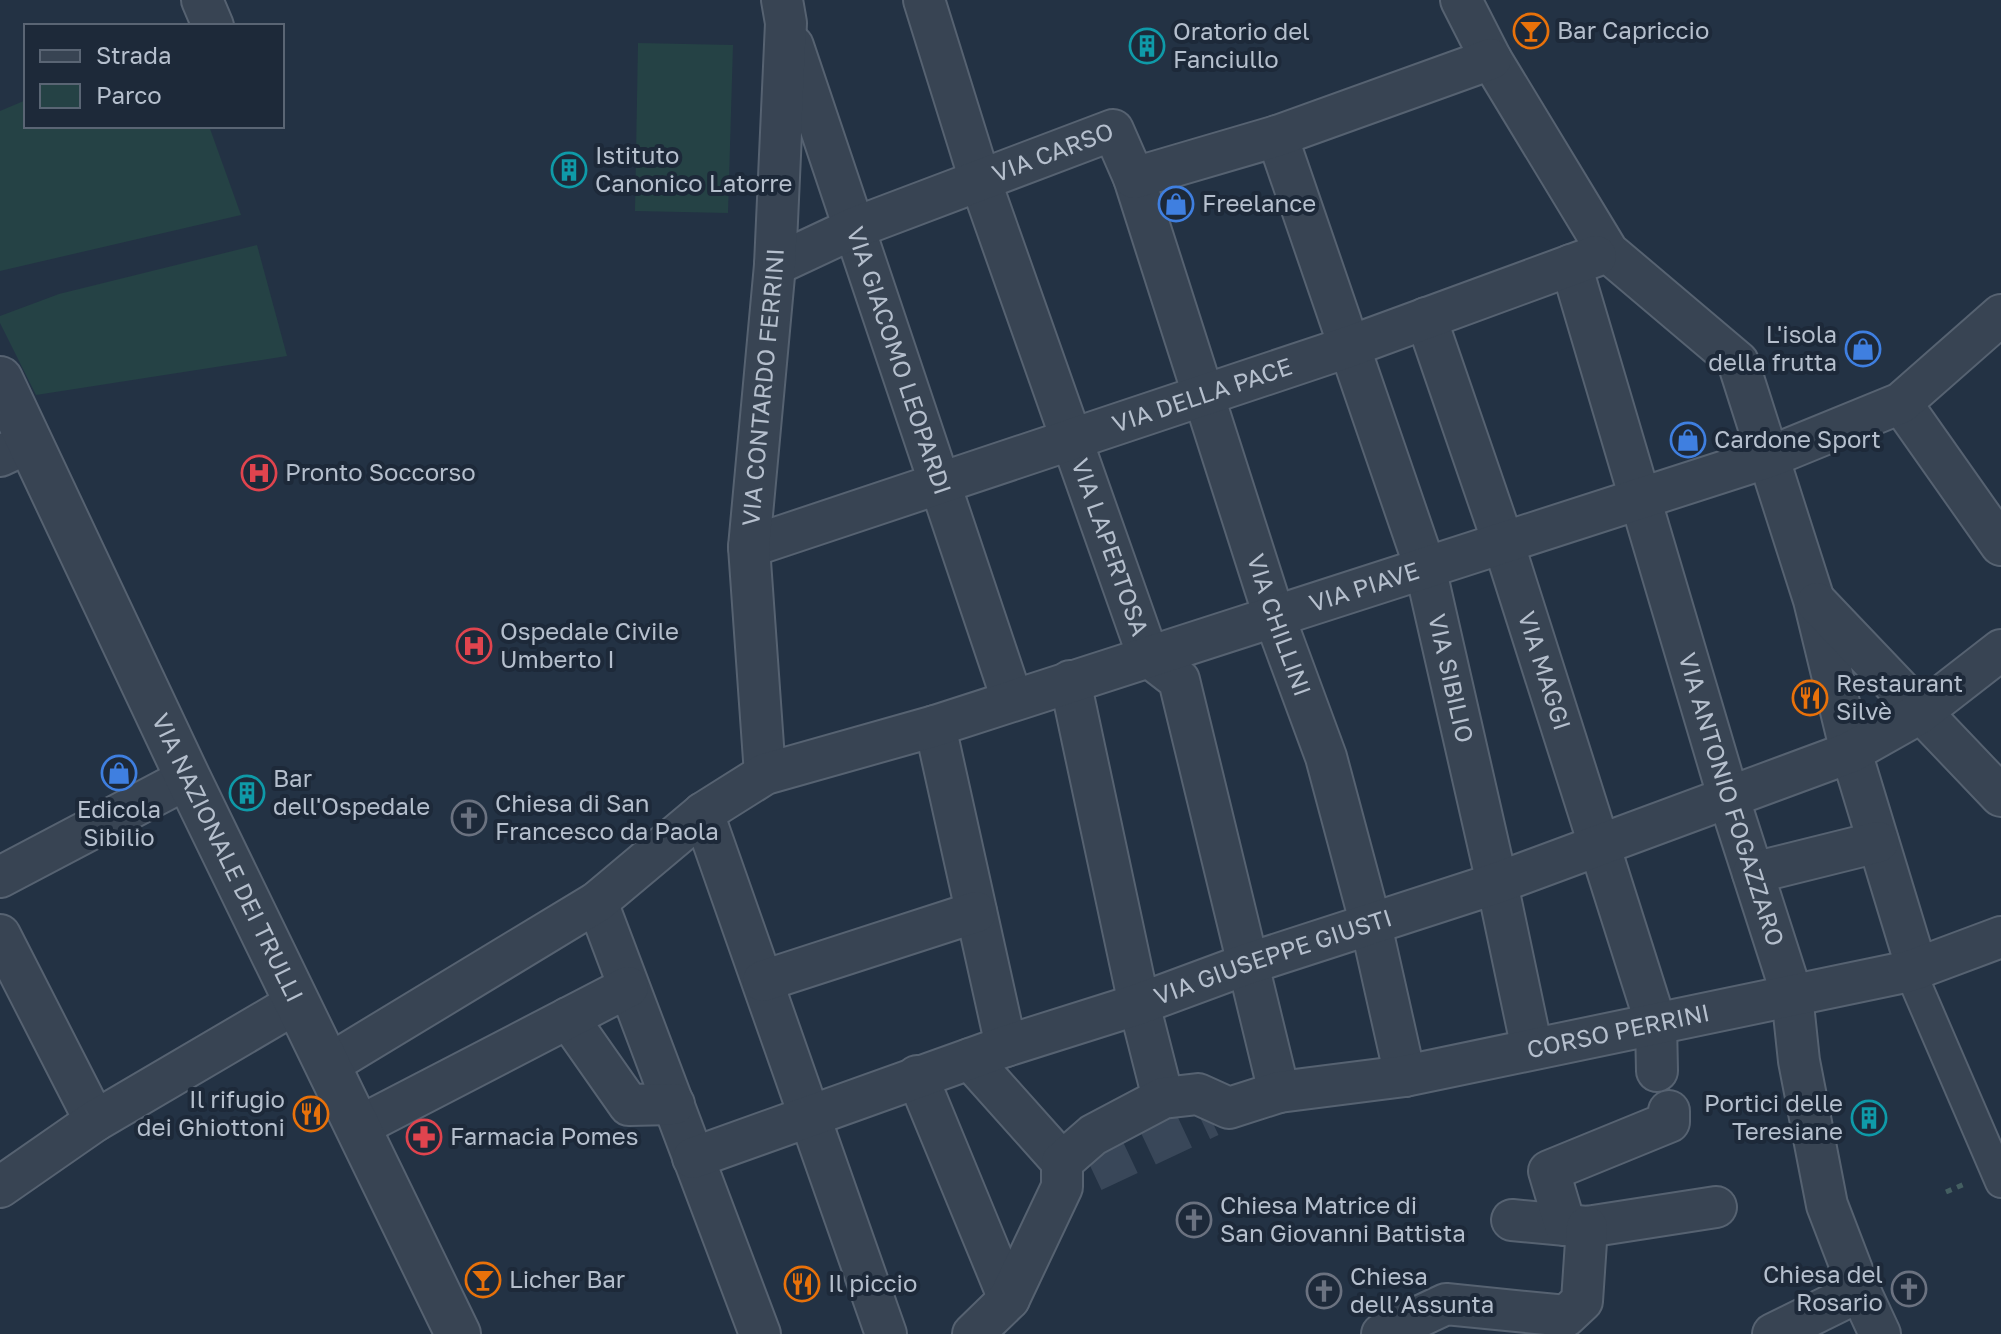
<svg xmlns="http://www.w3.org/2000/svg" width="2001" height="1334" font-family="'Golos Text',sans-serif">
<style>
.green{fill:#254245}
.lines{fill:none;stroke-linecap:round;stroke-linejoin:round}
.minor-tunnel{stroke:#394759;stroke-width:40;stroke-dasharray:40 20;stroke-linecap:butt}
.pedestrian-casing{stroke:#566271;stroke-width:34}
.minor-casing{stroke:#566271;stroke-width:44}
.tertiary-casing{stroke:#566271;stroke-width:48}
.path{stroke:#445f61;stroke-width:5;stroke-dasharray:6 6;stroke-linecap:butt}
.pedestrian{stroke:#384453;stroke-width:30}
.minor{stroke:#384453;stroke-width:40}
.tertiary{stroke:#384453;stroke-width:44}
.labels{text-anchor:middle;stroke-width:8;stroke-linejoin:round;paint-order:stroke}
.poi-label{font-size:24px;fill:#b5bfcd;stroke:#1d2939;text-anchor:start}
.street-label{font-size:24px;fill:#b5bfcd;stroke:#1d2939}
</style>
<rect width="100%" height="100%" fill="#233244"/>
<g class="green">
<path d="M 638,43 L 733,45 L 728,213 L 635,211 Z"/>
<path d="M 26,100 L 26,126 L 209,126 L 241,215 L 0,271 L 0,111 Z"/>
<path d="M 257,245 L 287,356 L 36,395 L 0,323 L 0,316 L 59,294 Z"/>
</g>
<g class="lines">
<path class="minor-tunnel" d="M 1093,1172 L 1210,1117"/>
<g class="pedestrian-casing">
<path id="pedestrian" d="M 1910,971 L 2001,1182"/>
</g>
<g class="minor-casing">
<g id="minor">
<path d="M 202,0 L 213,26"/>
<path id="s1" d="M 924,0 L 980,180 L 1148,656 L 1179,680 L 1279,1092"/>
<path d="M 1461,0 L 1491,59 L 1608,252 L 1738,362 L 1814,600 L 1851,752 L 1917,969"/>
<path id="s2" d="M 793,46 L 1012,699"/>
<path id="s3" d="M 1277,136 L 1425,567 L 1497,883 L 1532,1049"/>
<path id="s4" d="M 1134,178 L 1274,616 L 1326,757 L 1371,925 L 1405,1076"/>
<path id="s5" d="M 775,265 L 854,228 L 1113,130 L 1134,178 L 1277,136 L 1491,59"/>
<path id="s6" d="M 1571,265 L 1729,799 L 1792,995 L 1799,1061 L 1827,1205 L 1860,1291 L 1880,1334"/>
<path id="s7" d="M 1426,318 L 1503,542 L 1656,1024 L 1657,1071"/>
<path d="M 1901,403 L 2001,545"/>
<path d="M 0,456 L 30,442"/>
<path id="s8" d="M 749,547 L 1348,347 L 1596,256"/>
<path d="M 1817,603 L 2001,796"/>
<path d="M 1070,681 L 1139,1004 L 1163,1098"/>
<path d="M 935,726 L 1006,1046"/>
<path id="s9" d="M 765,774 L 749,547 L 775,265 L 786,23 L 782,0"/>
<path d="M 703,813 L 886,1334"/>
<path d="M 1753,873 L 1878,842"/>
<path d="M 0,877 L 188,778"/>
<path d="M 597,902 L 760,1334"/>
<path d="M 0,935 L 95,1121"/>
<path d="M 763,981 L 976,912"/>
<path d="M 568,1018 L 629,1105 L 674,1104"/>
<path d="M 970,1059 L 1062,1162"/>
<path id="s10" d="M 328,1065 L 597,902 L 703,813 L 765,774 L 935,726 L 1769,457 L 1901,403 L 2001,315"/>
<path d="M 917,1076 L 1009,1299"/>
<path d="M 358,1127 L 628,987"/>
<path id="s11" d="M 693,1158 L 1006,1046 L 1139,1004 L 1247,964 L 1497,883 L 1851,752 L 1920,713 L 2001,650"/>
<path d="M 0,1187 L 95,1121 L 296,1003"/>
<path d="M 1512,1220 L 1587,1227 L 1716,1207"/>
<path d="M 1565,1225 L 1549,1171 L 1669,1122 L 1669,1111"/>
<path id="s12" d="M 973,1334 L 1009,1299 L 1062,1187 L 1062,1162 L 1093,1135 L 1163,1098 L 1198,1094 L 1229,1108 L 1279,1092 L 1405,1076 L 1910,971 L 2001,937"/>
<path d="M 1382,1334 L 1446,1304 L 1566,1316 L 1582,1301 L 1587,1227"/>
<path d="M 1773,1334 L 1860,1291"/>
</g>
</g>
<g class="tertiary-casing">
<g id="tertiary">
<path id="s13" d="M 0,379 L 188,778 L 458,1334"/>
</g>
</g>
<path class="path" d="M 1946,1192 L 1967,1183"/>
<use href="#pedestrian" class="pedestrian"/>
<use href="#minor" class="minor"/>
<use href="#tertiary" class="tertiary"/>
</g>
<defs>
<g id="bar-ring" transform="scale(1.8)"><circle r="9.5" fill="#1d2939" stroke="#e8710a" stroke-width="1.5"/><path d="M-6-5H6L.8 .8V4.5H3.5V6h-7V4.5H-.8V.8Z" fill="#e8710a"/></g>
<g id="building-ring" transform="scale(1.8)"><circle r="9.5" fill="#1d2939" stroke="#0f9aa8" stroke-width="1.5"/><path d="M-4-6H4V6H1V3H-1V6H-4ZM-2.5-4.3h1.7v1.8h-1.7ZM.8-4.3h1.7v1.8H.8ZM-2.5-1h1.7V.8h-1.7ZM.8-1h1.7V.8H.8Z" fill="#0f9aa8"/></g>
<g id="shop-ring" transform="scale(1.8)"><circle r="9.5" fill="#1d2939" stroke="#3f7fe0" stroke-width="1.5"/><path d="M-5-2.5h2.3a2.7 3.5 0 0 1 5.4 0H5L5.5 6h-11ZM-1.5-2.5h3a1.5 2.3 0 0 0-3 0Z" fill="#3f7fe0"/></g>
<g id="hospital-ring" transform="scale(1.8)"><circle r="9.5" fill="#1d2939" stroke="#e0444e" stroke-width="1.5"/><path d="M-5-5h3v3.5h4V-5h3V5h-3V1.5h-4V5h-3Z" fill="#e0444e"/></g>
<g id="restaurant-ring" transform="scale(1.8)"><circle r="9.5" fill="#1d2939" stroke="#e8710a" stroke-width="1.5"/><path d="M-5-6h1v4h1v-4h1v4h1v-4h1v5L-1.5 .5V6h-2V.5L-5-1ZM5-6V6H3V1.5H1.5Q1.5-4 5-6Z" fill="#e8710a"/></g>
<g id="church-ring" transform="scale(1.8)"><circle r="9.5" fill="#1d2939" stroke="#6b7280" stroke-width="1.5"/><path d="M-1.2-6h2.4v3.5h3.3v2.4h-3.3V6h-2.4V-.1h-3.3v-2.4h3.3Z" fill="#6b7280"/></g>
<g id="pharmacy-ring" transform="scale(1.8)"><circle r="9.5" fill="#1d2939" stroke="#e0444e" stroke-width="1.5"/><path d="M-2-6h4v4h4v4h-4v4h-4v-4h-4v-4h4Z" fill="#e0444e"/></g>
</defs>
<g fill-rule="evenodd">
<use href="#bar-ring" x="1531" y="31"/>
<use href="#building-ring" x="1147" y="46"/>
<use href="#building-ring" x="569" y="170"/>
<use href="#shop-ring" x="1176" y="204"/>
<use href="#shop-ring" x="1863" y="349"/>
<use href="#shop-ring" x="1688" y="440"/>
<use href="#hospital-ring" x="259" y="473"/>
<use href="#hospital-ring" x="474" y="646"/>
<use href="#restaurant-ring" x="1810" y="698"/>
<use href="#shop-ring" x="119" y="773"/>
<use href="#building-ring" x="247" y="793"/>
<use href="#church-ring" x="469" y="818"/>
<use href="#restaurant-ring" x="311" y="1114"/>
<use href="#building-ring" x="1869" y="1118"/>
<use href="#pharmacy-ring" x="424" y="1137"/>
<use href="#church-ring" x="1194" y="1220"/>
<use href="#bar-ring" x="483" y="1280"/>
<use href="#restaurant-ring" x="802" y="1284"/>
<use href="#church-ring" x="1909" y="1289"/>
<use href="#church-ring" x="1324" y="1291"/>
</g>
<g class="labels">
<g class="poi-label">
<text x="1557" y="39">Bar Capriccio</text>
<text x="1173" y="40">Oratorio del<tspan x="1173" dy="28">Fanciullo</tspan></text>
<text x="595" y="164">Istituto<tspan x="595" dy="28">Canonico Latorre</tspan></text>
<text x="1202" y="212">Freelance</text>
<text x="1837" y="343" text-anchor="end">L'isola<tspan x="1837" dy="28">della frutta</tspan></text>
<text x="1714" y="448">Cardone Sport</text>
<text x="285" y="481">Pronto Soccorso</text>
<text x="500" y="640">Ospedale Civile<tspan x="500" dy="28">Umberto I</tspan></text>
<text x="1836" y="692">Restaurant<tspan x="1836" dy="28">Silvè</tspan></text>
<text x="273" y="787">Bar<tspan x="273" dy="28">dell'Ospedale</tspan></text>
<text x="495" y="812">Chiesa di San<tspan x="495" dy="28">Francesco da Paola</tspan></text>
<text x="119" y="818" text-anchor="middle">Edicola<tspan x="119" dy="28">Sibilio</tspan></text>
<text x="285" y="1108" text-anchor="end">Il rifugio<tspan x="285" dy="28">dei Ghiottoni</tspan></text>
<text x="1843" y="1112" text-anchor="end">Portici delle<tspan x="1843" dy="28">Teresiane</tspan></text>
<text x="450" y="1145">Farmacia Pomes</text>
<text x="1220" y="1214">Chiesa Matrice di<tspan x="1220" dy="28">San Giovanni Battista</tspan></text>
<text x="1883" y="1283" text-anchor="end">Chiesa del<tspan x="1883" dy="28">Rosario</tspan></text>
<text x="1350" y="1285">Chiesa<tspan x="1350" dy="28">dell’Assunta</tspan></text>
<text x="509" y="1288">Licher Bar</text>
<text x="828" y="1292">Il piccio</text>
</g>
<g class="street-label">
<text dy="8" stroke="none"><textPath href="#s5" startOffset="300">VIA CARSO</textPath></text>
<text dy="8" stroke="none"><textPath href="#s2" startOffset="332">VIA GIACOMO LEOPARDI</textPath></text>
<text dy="8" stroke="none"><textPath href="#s9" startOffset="388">VIA CONTARDO FERRINI</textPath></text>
<text dy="8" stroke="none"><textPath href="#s8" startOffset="478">VIA DELLA PACE</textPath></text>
<text dy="8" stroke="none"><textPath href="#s1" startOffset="578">VIA LAPERTOSA</textPath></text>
<text dy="8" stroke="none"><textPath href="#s10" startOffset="1154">VIA PIAVE</textPath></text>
<text dy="8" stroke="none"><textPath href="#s4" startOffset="470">VIA CHILLINI</textPath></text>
<text dy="8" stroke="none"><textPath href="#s7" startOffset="372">VIA MAGGI</textPath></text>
<text dy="8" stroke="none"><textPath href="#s3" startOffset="570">VIA SIBILIO</textPath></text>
<text dy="8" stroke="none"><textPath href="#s6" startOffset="558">VIA ANTONIO FOGAZZARO</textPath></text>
<text dy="8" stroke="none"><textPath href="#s13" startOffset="530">VIA NAZIONALE DEI TRULLI</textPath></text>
<text dy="8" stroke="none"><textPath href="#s11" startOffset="614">VIA GIUSEPPE GIUSTI</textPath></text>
<text dy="8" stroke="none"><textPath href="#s12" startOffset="786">CORSO PERRINI</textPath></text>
</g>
</g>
<rect x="24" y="24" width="260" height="104" fill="#1d2939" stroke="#5a6574" stroke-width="2"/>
<rect x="40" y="50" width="40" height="12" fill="#384453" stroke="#5a6574" stroke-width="2"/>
<text x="96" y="64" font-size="24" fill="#b5bfcd">Strada</text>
<rect x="40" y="84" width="40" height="24" fill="#254245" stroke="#5a6574" stroke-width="2"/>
<text x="96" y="104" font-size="24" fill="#b5bfcd">Parco</text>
</svg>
